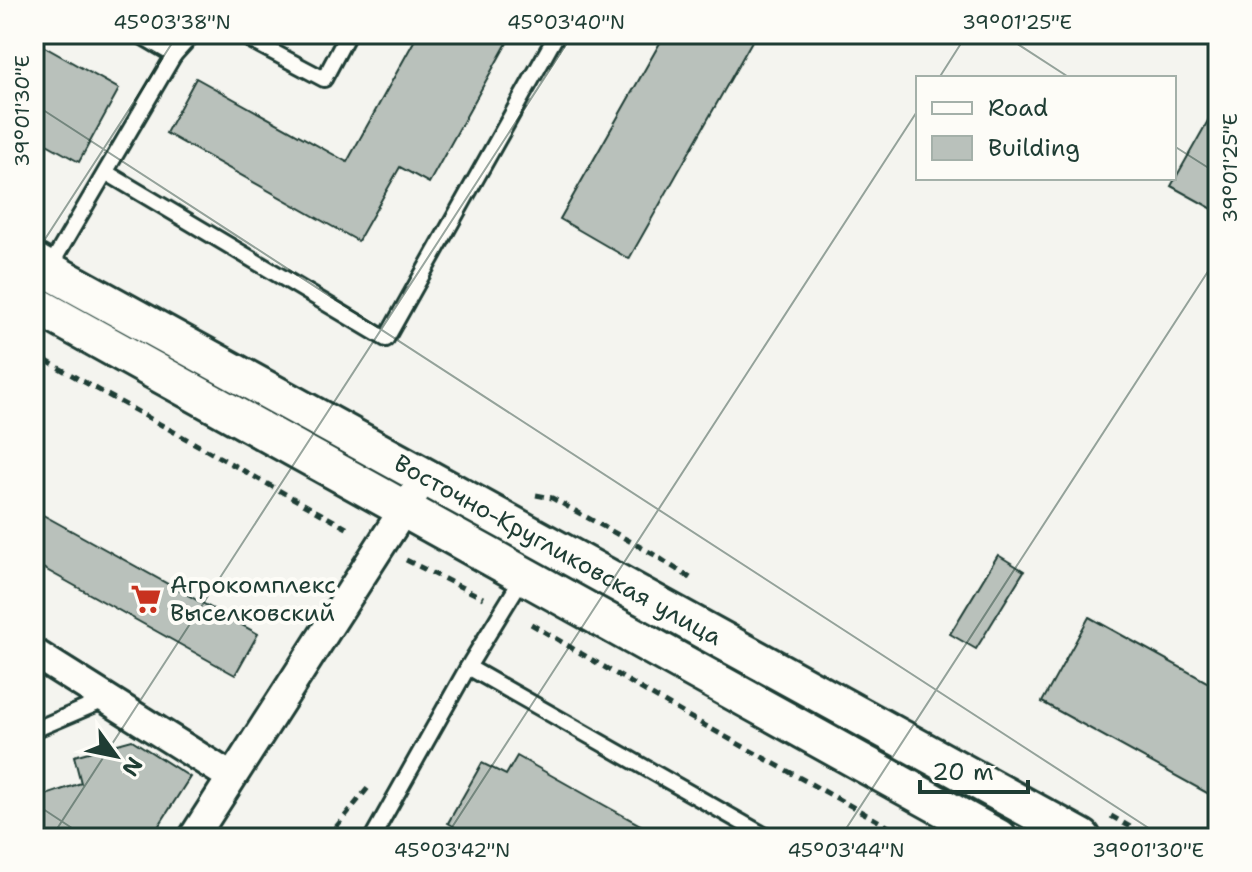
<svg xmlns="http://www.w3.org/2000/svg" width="1252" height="872" font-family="'Shantell Sans',sans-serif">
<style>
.building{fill:#b9c1bb;stroke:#1f3d34;stroke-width:2}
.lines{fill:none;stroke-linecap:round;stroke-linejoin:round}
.service-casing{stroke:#1f3d34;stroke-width:20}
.minor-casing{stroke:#1f3d34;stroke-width:34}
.tertiary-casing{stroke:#1f3d34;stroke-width:42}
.path{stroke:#1f3d34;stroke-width:5;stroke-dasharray:8 6;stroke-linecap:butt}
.service{stroke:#fdfcf7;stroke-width:14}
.minor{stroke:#fdfcf7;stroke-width:28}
.tertiary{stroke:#fdfcf7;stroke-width:36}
.ticks{fill:none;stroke:#1f3d34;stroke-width:2;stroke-opacity:0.45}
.labels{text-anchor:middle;stroke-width:8;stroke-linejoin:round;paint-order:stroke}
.street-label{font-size:24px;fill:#1f3d34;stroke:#fdfcf7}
.poi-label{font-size:24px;fill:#1f3d34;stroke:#fdfcf7;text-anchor:start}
.neatline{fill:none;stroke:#1f3d34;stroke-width:3}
.ticks-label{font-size:20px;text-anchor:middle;fill:#1f3d34}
</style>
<rect width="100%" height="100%" fill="#f4f4ef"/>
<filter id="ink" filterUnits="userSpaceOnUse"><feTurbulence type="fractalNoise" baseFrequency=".0125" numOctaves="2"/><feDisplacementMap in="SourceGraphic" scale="16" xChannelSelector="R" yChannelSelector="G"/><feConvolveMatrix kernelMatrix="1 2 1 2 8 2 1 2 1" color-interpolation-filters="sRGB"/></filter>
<g filter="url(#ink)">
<g class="building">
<path d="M 418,34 L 512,34 L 429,183 L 400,167 L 358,241 L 166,133 L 196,78 L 347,162 Z"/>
<path d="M 665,34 L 756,34 L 629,259 L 560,219 Z"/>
<path d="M 34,41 L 119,89 L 79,162 L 34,137 Z"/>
<path d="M 1218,103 L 1218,212 L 1171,186 Z"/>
<path d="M 34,510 L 258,634 L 235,675 L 34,563 Z"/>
<path d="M 998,555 L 1024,571 L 976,649 L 950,634 Z"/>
<path d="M 1089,617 L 1218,688 L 1218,799 L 1042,702 Z"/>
<path d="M 132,740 L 190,777 L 151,838 L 34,838 L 34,799 L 81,783 L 74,756 Z"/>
<path d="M 517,756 L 604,805 L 664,838 L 474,838 L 448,823 L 482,763 L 506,775 Z"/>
</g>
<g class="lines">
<g class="service-casing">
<g id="service">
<path d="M 239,34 L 324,79 L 348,34"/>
<path d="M 174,55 L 193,34"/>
<path d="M 107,173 L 386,339 L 557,34"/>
<path d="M 48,270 L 174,55 L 138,34"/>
<path d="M 468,667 L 769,838"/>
<path d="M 34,730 L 107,699"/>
<path d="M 372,838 L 468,667 L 523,577"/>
</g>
</g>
<g class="minor-casing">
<g id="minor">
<path d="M 34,653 L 231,777"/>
<path d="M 193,838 L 415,492"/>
</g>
</g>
<g class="tertiary-casing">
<g id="tertiary">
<path id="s1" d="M 34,262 L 1082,838"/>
<path d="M 34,304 L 998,838"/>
</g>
</g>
<g class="path">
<path d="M 34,354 L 352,531"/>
<path d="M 536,495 L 552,498 L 653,554 L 695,581"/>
<path d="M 406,560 L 483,598"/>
<path d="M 531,624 L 686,715 L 909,838"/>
<path d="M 1111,816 L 1150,838"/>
<path d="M 327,838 L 368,788"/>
</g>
<use href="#service" class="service"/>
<use href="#minor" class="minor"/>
<use href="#tertiary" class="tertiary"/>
</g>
</g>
<path class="ticks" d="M 1002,34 L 1070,78M 939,78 L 967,34M 34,104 L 1164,838M 1174,146 L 1218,174M 34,256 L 178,34M 34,803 L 87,838M 51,838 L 573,34M 445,838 L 918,110M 840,838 L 1218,256"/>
<defs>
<g id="supermarket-bare" transform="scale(2.4)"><path d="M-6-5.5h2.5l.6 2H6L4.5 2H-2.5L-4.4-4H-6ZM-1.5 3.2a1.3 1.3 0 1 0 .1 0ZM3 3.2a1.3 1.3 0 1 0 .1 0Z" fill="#c8321e" stroke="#fdfcf7" stroke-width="2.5" paint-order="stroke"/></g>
</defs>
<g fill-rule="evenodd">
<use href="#supermarket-bare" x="146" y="599"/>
</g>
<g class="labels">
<g class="street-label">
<text dy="8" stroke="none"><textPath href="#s1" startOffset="598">Восточно-Кругликовская улица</textPath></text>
</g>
<g class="poi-label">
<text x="170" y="593">Агрокомплекс<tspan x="170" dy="28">Выселковский</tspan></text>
</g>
</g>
<rect width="1252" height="872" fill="none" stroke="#fdfcf7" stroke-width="88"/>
<rect x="916" y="76" width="260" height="104" fill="#fdfcf7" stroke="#a4b0a9" stroke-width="2"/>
<rect x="932" y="102" width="40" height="12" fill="#fdfcf7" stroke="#a4b0a9" stroke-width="2"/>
<text x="988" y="116" font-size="24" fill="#1f3d34">Road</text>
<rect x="932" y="136" width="40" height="24" fill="#b9c1bb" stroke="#a4b0a9" stroke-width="2"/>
<text x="988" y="156" font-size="24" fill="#1f3d34">Building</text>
<g transform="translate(116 756) rotate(123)" stroke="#fdfcf7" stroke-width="6" paint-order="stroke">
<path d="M0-6L14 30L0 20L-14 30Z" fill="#1f3d34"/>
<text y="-12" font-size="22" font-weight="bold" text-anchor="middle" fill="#1f3d34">N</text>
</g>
<path d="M920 780v12h108v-12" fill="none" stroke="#1f3d34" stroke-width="4"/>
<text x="932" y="780" font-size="24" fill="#1f3d34" stroke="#fdfcf7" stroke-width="6" paint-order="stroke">20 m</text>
<rect x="44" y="44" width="1164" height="784" class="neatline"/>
<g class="ticks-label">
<text x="172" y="29">45°03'38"N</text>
<text x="566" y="29">45°03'40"N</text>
<text x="1017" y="29">39°01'25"E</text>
<text transform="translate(22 111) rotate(-90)" y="7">39°01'30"E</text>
<text transform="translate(1230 168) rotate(-90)" y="7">39°01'25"E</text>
<text x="452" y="857">45°03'42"N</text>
<text x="846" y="857">45°03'44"N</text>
<text x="1148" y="857">39°01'30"E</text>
</g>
</svg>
